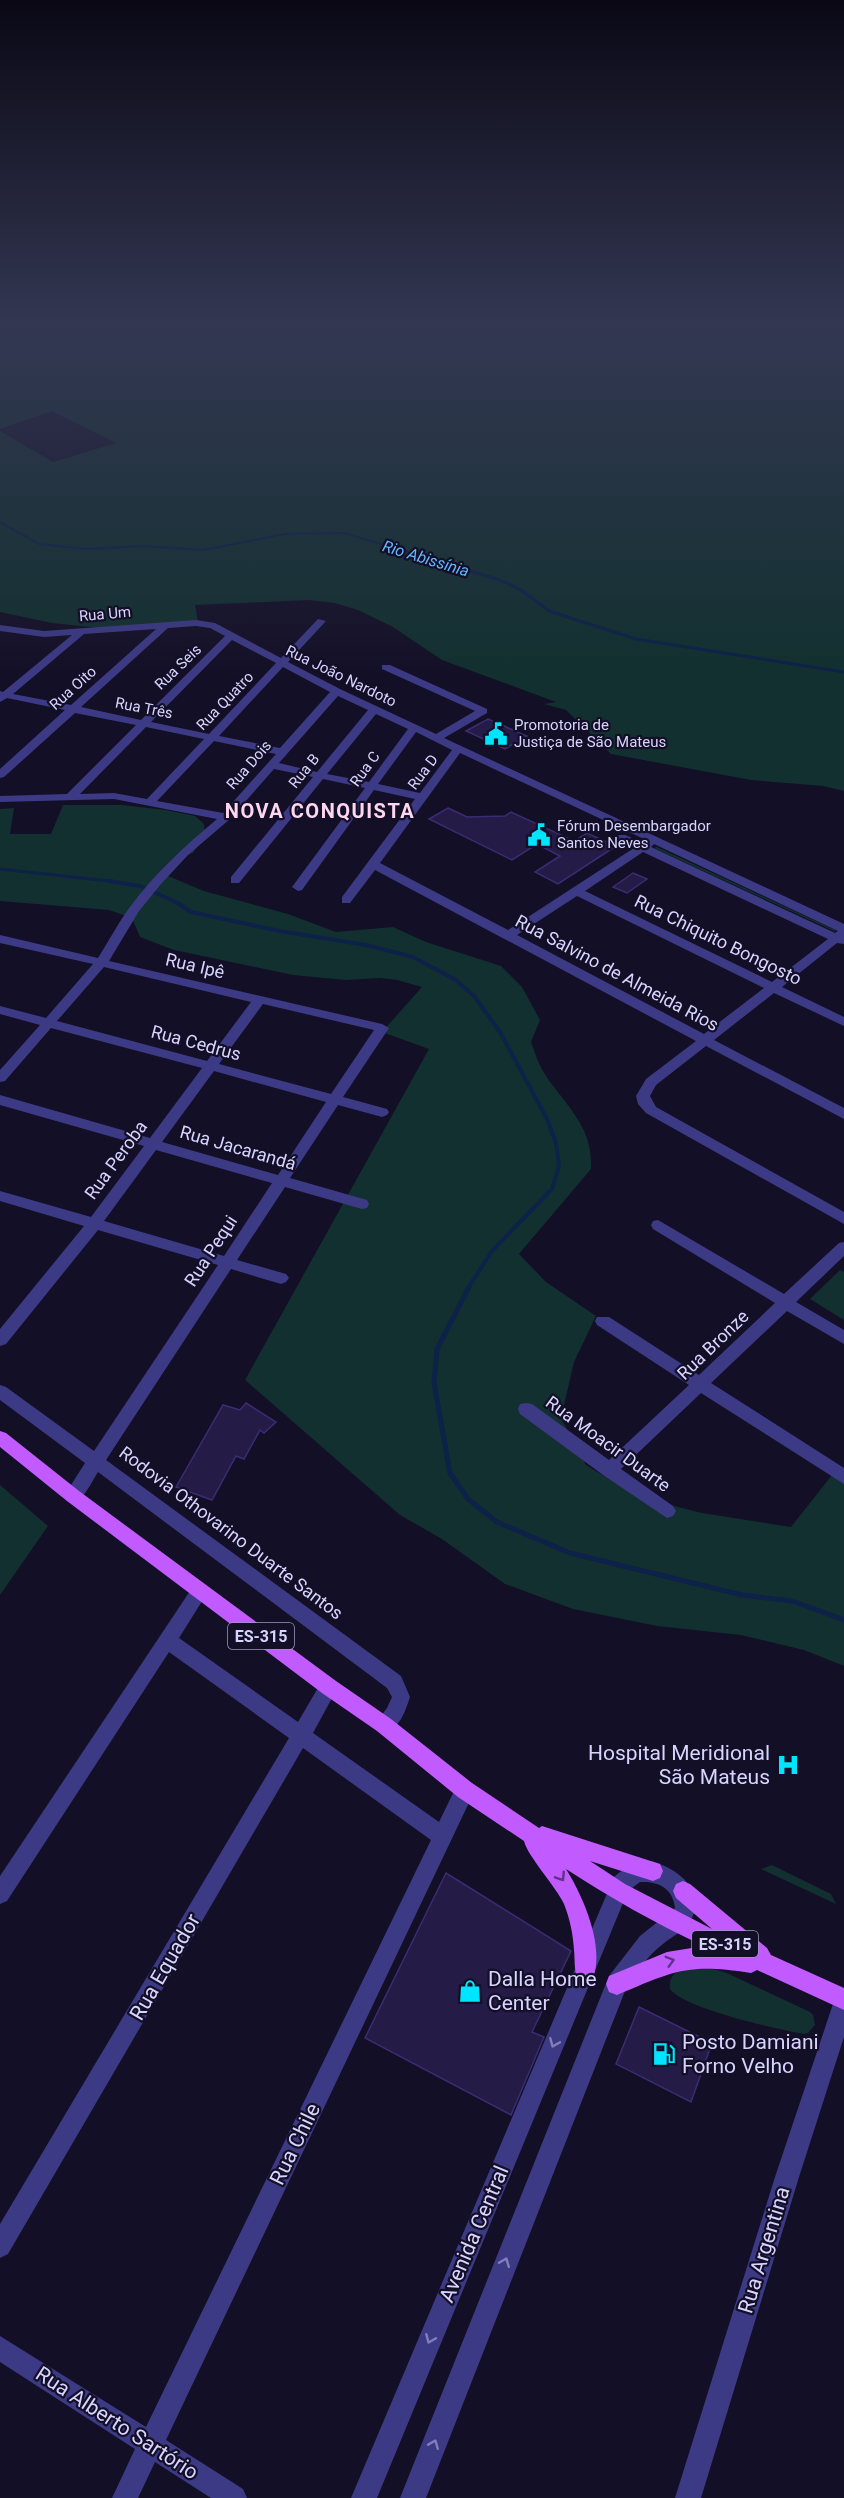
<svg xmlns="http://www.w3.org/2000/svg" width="844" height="2498" font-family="Roboto,sans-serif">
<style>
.green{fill:#12302f}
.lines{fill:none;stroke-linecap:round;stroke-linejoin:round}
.stream-far3{stroke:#0c2248;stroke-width:2}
.stream-far2{stroke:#0c2248;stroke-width:3}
.stream-far1{stroke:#0c2248;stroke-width:4}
.stream{stroke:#0c2248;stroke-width:5}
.building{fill:#241b47;stroke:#3b2d73;stroke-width:1.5}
.minor{fill:#3d3a85;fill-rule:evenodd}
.major{fill:#c25bff;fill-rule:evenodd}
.oneway{stroke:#623188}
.oneway2{stroke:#837fbc}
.labels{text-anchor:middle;stroke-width:4.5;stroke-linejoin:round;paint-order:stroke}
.far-street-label{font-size:15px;fill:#d9d4ff;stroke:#130f26}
.far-poi-label{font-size:15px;fill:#d9d4ff;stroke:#130f26;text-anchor:start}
.far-water-label{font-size:16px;font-style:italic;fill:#62b6ff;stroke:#130f26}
.shield{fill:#130f26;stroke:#9e99be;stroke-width:1.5}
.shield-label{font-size:16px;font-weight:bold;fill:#d9d4ff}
.street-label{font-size:18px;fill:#d9d4ff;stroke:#130f26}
.far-district-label{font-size:20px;font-weight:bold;letter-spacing:1.5px;fill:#ffd6f0;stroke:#130f26}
.near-poi-label{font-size:21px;fill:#d9d4ff;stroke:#130f26;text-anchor:start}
.near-street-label{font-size:21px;fill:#d9d4ff;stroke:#130f26}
</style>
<rect width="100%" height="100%" fill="#130f26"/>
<g class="green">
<path d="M 0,327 L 844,327 L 844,791 L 823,786 L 751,780 L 611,754 L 566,710 L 544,704 L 556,702 L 442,660 L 393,627 L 358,610 L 335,603 L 308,600 L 195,605 L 198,621 L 100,628 L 52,623 L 0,612 L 0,431 L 53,462 L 116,443 L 52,411 L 0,429 Z"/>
<path d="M 63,805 L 122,805 L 166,810 L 195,816 L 204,824 L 205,834 L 193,853 L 182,857 L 168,876 L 204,891 L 288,914 L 336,932 L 393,927 L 426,942 L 501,966 L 522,987 L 540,1020 L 531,1042 C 535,1053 539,1066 546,1076 C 568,1108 593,1127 591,1169 L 519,1254 L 546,1282 L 596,1316 L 574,1362 L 561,1418 L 586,1465 L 638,1497 L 702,1513 L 791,1527 L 832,1475 L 844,1482 L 844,1666 L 804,1650 L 741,1635 L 657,1626 L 573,1609 L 505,1584 L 442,1539 L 400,1515 L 245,1380 L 429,1049 L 382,1032 L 422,987 L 397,980 L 380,978 L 346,980 L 293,975 L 174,950 L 140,937 L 132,918 L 109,910 L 0,901 L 0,809 L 14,808 L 10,834 L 51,834 Z"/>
<path d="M 657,847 L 835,930 L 836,932 L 654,848 Z"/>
<path d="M 840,1270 L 844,1272 L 844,1320 L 810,1299 Z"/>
<path d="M 0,1485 L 48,1526 L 0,1595 Z"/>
<path d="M 772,1865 L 831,1894 L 836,1904 L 761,1869 Z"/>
<path d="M 709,1968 L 727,1973 L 810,2012 L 813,2015 L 815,2025 L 808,2033 L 804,2034 C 777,2029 685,2009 670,1989 C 667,1966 692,1969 709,1968 Z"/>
</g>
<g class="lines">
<g class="stream-far3">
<path d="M 785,327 L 818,345"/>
<path d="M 0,522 L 39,544 L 87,549 L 142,546 L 203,550 L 285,534 L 344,533 L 465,569"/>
</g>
<g class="stream-far2">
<path d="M 460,568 L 500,580 L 521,590 L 549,611 L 636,639 L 844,672"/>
<path d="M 0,869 L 118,882"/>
</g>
<path class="stream-far1" d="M 109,881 L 140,886 L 176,902 L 191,912 L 280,931 L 366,945 L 413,957 L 456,980 L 474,996 L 500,1032 L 547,1119 L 556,1143 L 559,1166 L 552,1189 L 492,1251 L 468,1288"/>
<path class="stream" d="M 469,1287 L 437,1349 L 434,1383 L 450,1473 L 468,1499 L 497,1522 L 570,1553 L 742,1595 L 792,1601 L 844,1620"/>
</g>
<g class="building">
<path d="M 488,719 L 527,736 L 505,749 L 466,731 Z"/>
<path d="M 448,808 L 467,817 L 505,816 L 511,812 L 574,841 L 587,833 L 616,846 L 558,884 L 535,872 L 560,856 L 537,844 L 512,860 L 429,819 Z"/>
<path d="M 633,873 L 647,879 L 627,893 L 613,887 Z"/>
<path d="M 246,1403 L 276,1422 L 264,1433 L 260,1430 L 244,1459 L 236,1456 L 212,1500 L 176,1487 L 223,1405 L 240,1410 Z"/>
<path d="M 446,1873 L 571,1951 L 532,2032 L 544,2037 L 511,2115 L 365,2038 Z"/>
<path d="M 639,2007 L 712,2043 L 691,2102 L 616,2064 Z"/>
</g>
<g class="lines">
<g class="minor">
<path d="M 318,619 L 326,621 L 288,662 L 340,689 L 436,734 L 475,711 L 382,669 L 382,665 L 390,665 L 487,709 L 487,713 L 444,738 L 844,924 L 844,944 L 837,943 L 782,987 L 844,1017 L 844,1026 L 774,993 L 714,1040 L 844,1108 L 844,1119 L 706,1046 L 656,1085 L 650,1096 L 656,1107 L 844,1212 L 844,1224 L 646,1113 L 638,1104 L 636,1096 L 646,1079 L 696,1041 L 375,870 L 350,903 L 342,903 L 342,897 L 415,799 L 374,790 L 302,890 L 298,891 L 292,887 L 365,788 L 323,779 L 239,883 L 231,883 L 231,877 L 313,777 L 274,769 L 230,819 L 188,855 L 161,884 L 139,911 L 109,961 L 382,1024 L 389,1028 L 343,1097 L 387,1109 L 389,1112 L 387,1115 L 382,1117 L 338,1105 L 290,1178 L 367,1200 L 369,1204 L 367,1208 L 362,1209 L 285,1187 L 237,1260 L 286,1274 L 289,1278 L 286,1282 L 281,1284 L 231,1269 L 106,1460 L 401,1676 L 410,1697 C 405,1712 400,1728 384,1734 L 377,1731 L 374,1725 L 387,1708 L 392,1697 L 387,1688 L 98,1472 C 90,1484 82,1506 67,1501 L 64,1496 L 85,1463 L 0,1400 L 0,1385 L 6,1387 L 94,1451 L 218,1265 L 98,1230 L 6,1344 L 0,1346 L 0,1329 L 84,1226 L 0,1201 L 0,1191 L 91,1217 L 144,1146 L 0,1105 L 0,1095 L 150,1138 L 202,1068 L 51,1028 L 5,1081 L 0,1082 L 0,1070 L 40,1025 L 0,1014 L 0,1006 L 46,1018 L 93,964 L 0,943 L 0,935 L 98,958 C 109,941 118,923 130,907 C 155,873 185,846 217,819 L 114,799 L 0,802 L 0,796 L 67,794 L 136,725 L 75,713 L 4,777 L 0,778 L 0,769 L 65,710 L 7,698 L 0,702 L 0,691 L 3,692 L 72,635 L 44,637 L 0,631 L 0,625 L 44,631 L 196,620 L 215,623 L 281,658 ZM 196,626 L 210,628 L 225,636 L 141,720 L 81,707 L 168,628 ZM 156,629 L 71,705 L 13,694 L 84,634 ZM 232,640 L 276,663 L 209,734 L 151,722 ZM 283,667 L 330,692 L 280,748 L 219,736 ZM 338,696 L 368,710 L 317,772 L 279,763 ZM 376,714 L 408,729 L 369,782 L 327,774 ZM 146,727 L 204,739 L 147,799 L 114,793 L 80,794 ZM 416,732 L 452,750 L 420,793 L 378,784 ZM 214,741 L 276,754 L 223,813 L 157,801 ZM 460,753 L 646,840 L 642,842 L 625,835 L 617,835 L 617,839 L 634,848 L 508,930 L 380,863 ZM 654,844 L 838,931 L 835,933 L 651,847 ZM 643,852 L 828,939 L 772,982 L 585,891 ZM 577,896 L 764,988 L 704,1034 L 517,935 ZM 104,967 L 251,1002 L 207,1061 L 57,1021 ZM 263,1004 L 374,1030 L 331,1094 L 219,1064 ZM 214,1071 L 326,1102 L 278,1175 L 162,1142 ZM 156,1150 L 272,1183 L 224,1256 L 104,1221 Z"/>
<path d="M 658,1220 L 784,1294 L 839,1243 L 844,1242 L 844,1256 L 796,1302 L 844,1330 L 844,1344 L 787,1311 L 711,1383 L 844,1468 L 844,1484 L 701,1393 L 621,1469 L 673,1506 L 676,1511 L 673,1516 L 667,1518 L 603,1475 L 520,1414 L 518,1409 L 520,1404 L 526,1403 L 532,1404 L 609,1460 L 689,1385 L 597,1325 L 595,1321 L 597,1317 L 609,1317 L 699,1375 L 775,1303 L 653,1229 L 651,1225 L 653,1221 Z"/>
<path d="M 200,1582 L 206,1585 L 209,1590 L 179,1638 L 298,1722 L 322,1681 L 329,1679 L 336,1681 L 338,1687 L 313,1733 L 439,1822 L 458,1783 L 465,1781 L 472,1783 L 475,1790 L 166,2440 L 243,2489 L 247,2498 L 211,2498 L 155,2462 L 138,2498 L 112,2498 L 135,2449 L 0,2362 L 0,2336 L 146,2427 L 431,1840 L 303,1748 L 8,2254 L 0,2258 L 0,2224 L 289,1738 L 169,1652 L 7,1901 L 0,1904 L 0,1876 L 194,1585 Z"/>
<path d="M 651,1861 C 678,1868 711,1894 688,1924 C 681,1933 671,1937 663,1944 C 647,1956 635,1974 625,1991 L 426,2498 L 400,2498 L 609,1976 L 640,1936 L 675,1908 C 673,1888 658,1881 640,1882 L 628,1891 L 377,2498 L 351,2498 L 614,1877 C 625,1867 636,1862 651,1861 Z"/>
<path d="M 844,1993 L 844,2037 L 799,2177 L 701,2498 L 675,2498 L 775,2177 L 833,2004 L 836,1996 Z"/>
</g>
<path class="major" d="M 0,1431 L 6,1433 L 79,1491 L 336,1681 L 391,1719 L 472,1783 L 539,1828 L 542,1826 L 660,1864 L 663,1871 L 660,1878 L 653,1881 L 590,1861 L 625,1884 L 712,1929 L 676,1898 L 673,1891 L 676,1884 L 683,1881 L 690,1884 L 767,1948 L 771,1955 L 844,1988 L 844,2010 L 757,1970 L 751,1973 C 687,1963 674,1971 617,1995 L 609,1992 L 606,1984 L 609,1976 L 667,1952 L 704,1946 C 656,1924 611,1898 566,1869 C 583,1896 605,1946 593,1978 L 585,1981 L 577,1978 C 574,1968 575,1960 574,1950 C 573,1934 570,1919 564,1904 C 555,1885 528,1857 524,1841 L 458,1797 L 377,1731 L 322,1693 L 67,1501 L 0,1447 Z"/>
</g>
<defs><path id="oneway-chevron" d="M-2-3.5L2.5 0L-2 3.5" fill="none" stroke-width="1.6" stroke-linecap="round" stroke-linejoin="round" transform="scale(1.5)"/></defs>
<g class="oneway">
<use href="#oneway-chevron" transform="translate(561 1877) rotate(57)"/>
<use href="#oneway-chevron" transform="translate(670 1961) rotate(-16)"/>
</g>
<g class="oneway2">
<use href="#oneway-chevron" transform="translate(554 2043) rotate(113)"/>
<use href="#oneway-chevron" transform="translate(505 2262) rotate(-68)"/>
<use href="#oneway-chevron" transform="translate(430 2339) rotate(113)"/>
<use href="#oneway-chevron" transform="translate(434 2444) rotate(-68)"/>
</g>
<linearGradient id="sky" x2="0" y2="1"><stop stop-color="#0a0815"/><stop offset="0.48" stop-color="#333752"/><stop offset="1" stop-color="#333752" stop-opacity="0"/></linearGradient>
<rect width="844" height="677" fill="url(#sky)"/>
<defs>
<g id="civic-bare" transform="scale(1.8)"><path d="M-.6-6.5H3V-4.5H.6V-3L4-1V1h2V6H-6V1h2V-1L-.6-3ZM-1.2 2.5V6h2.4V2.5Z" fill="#00e5ff" stroke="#130f26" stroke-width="2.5" paint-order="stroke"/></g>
<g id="hospital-bare" transform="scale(1.8)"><path d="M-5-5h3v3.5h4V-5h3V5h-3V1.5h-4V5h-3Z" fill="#00e5ff" stroke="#130f26" stroke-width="2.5" paint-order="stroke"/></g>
<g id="shop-bare" transform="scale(1.8)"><path d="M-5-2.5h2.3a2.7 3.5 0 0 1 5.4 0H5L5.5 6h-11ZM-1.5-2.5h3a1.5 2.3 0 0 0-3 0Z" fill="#00e5ff" stroke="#130f26" stroke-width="2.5" paint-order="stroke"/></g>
<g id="fuel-bare" transform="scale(1.8)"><path d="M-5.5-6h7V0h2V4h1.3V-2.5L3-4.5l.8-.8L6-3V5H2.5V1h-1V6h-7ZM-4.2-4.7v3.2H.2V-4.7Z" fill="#00e5ff" stroke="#130f26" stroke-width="2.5" paint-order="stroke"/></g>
</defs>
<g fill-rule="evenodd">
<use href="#civic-bare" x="496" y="734"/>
<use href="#civic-bare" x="539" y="835"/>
<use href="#hospital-bare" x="788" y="1765"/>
<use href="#shop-bare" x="470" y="1991"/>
<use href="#fuel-bare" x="664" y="2054"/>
</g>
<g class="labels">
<g class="far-street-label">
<text transform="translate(105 614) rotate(-5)" y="5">Rua Um</text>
<text transform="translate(178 667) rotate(-44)" y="5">Rua Seis</text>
<text transform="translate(341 676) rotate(26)" y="5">Rua João Nardoto</text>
<text transform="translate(73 688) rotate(-42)" y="5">Rua Oito</text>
<text transform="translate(225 701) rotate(-46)" y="5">Rua Quatro</text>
<text transform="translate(144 708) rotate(11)" y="5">Rua Três</text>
<text transform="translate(249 765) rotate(-49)" y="5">Rua Dois</text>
<text transform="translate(365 769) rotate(-54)" y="5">Rua C</text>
<text transform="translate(304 771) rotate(-51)" y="5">Rua B</text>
<text transform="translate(423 772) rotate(-53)" y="5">Rua D</text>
</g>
<g class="far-poi-label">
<text x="514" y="730">Promotoria de<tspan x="514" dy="17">Justiça de São Mateus</tspan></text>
<text x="557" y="831">Fórum Desembargador<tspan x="557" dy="17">Santos Neves</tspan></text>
</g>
<g class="far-water-label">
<text transform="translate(426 558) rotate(17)" y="6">Rio Abissínia</text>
</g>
<g class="shield">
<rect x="228" y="1623" width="66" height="26" rx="4.5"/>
<rect x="692" y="1931" width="66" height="26" rx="4.5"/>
</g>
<g class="shield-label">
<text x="261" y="1642">ES-315</text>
<text x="725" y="1950">ES-315</text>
</g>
<g class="street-label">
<text transform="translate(718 940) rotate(26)" y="6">Rua Chiquito Bongosto</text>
<text transform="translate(195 966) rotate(13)" y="6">Rua Ipê</text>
<text transform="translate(617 973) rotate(28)" y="6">Rua Salvino de Almeida Rios</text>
<text transform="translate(196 1043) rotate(15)" y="6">Rua Cedrus</text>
<text transform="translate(238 1148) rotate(16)" y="6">Rua Jacarandá</text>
<text transform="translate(116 1160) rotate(-54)" y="6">Rua Peroba</text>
<text transform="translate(211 1251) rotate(-57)" y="6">Rua Pequi</text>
<text transform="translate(713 1345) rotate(-44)" y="6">Rua Bronze</text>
<text transform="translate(608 1444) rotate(36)" y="6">Rua Moacir Duarte</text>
<text transform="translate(231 1533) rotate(37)" y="6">Rodovia Othovarino Duarte Santos</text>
</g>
<g class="far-district-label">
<text x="320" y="818">NOVA CONQUISTA</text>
</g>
<g class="near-poi-label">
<text x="770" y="1760" text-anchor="end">Hospital Meridional<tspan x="770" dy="24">São Mateus</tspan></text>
<text x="488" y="1986">Dalla Home<tspan x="488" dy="24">Center</tspan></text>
<text x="682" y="2049">Posto Damiani<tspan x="682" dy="24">Forno Velho</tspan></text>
</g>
<g class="near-street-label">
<text transform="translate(165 1967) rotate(-60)" y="7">Rua Equador</text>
<text transform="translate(295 2144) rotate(-64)" y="7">Rua Chile</text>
<text transform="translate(474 2234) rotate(-67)" y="7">Avenida Central</text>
<text transform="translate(764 2250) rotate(-73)" y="7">Rua Argentina</text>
<text transform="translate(117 2423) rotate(33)" y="7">Rua Alberto Sartório</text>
</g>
</g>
</svg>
